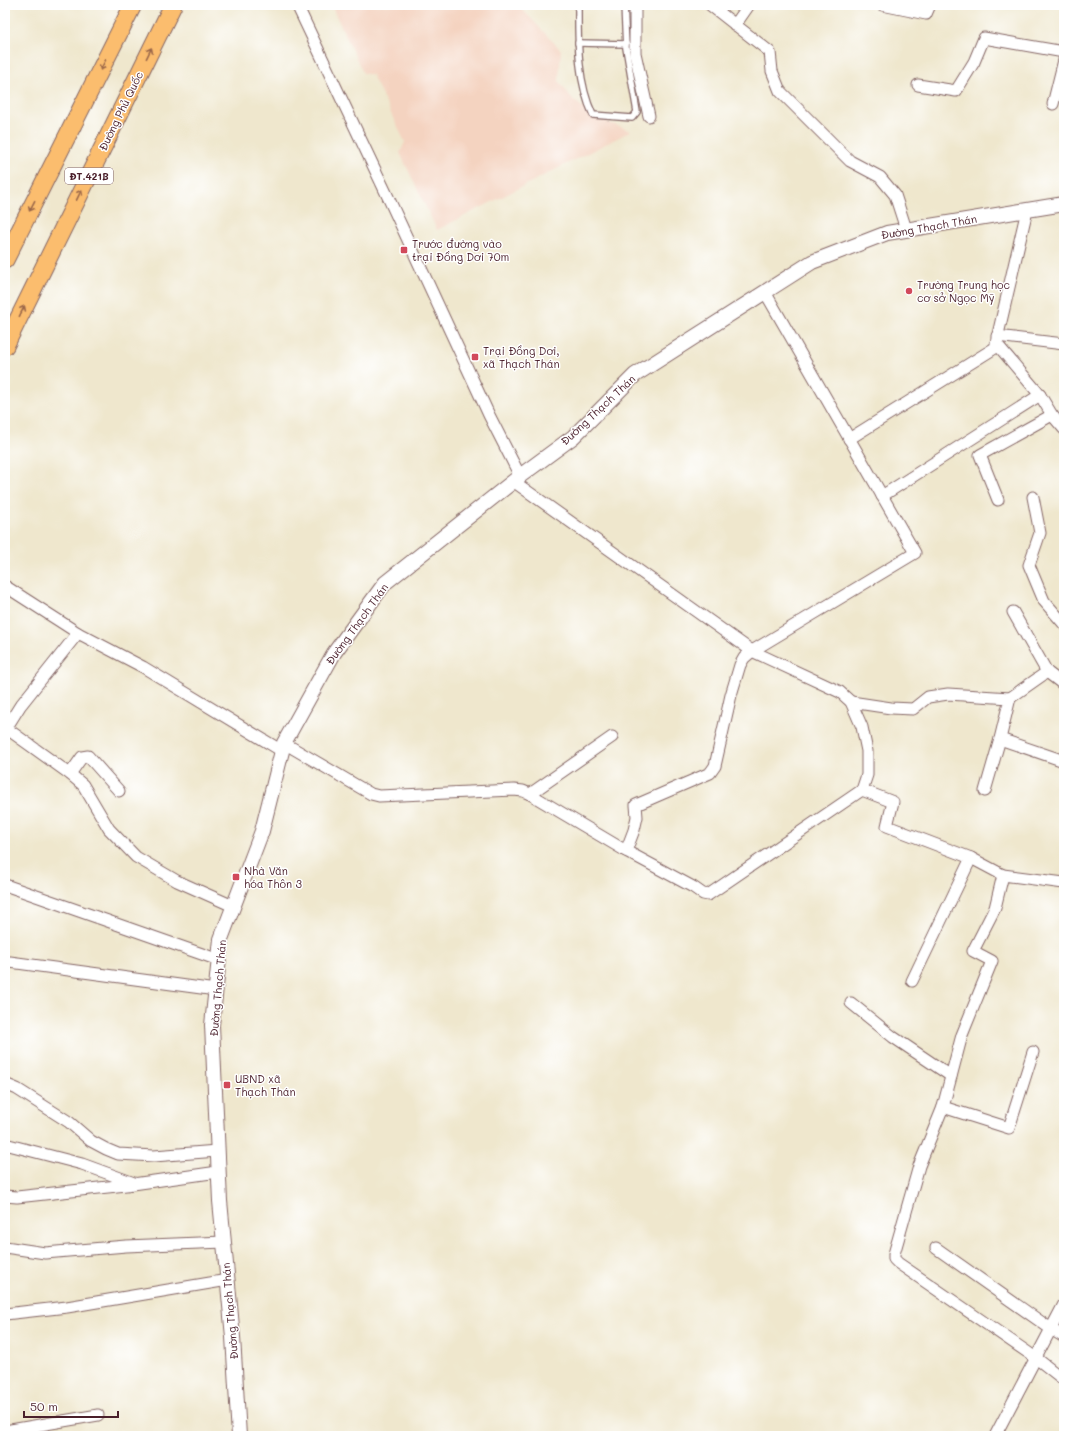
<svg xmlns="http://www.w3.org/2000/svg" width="1069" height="1441" font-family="Mali,sans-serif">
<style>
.built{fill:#f4d3c0}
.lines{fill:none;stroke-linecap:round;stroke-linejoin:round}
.service-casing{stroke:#846564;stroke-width:8}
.minor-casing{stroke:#846564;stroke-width:13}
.tertiary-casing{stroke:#846564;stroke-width:16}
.primary-casing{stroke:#846564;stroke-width:19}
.service{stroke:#fff;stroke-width:5.5}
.minor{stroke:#fff;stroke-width:11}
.tertiary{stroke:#fff;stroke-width:14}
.primary{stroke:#fbbd6e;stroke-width:17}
.oneway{stroke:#9a6649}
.poi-dot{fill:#d1495b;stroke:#fff;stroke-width:1.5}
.labels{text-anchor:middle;stroke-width:3;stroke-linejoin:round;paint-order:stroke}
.shield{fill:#fff;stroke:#80626b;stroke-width:1}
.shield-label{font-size:10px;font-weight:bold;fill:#4a1f2b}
.street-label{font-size:11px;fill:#4a1f2b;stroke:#fff}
.poi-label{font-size:11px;fill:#4a1f2b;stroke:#fff;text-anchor:start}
</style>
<rect width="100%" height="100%" fill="#fff"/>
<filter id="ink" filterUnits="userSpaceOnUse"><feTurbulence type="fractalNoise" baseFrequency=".025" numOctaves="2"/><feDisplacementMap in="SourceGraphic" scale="8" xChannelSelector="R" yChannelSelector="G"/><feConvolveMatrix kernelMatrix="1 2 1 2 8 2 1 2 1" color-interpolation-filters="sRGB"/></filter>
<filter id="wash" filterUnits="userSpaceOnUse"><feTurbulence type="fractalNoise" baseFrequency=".012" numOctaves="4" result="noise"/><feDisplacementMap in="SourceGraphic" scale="16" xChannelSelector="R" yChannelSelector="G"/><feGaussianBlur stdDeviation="0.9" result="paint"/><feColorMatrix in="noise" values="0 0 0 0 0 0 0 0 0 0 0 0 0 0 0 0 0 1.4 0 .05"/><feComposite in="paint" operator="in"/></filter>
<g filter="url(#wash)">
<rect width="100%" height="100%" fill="#efe7cd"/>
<path class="built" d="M 331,5 L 518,5 L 561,50 L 559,81 L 572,99 L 597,118 L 631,131 L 437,230 L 400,153 L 405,142 L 372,75 L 363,73 Z"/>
</g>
<g filter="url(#ink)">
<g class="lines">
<g class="service-casing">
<g id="service">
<path d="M 578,5 C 578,41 577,81 593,115 L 632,118 L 637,112 L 626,48 L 624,5"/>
<path d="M 578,43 L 626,44"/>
</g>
</g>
<g class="minor-casing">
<g id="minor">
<path d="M 297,5 L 388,197 L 489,415 L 520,476"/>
<path d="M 635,5 L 635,53 L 649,116"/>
<path d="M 710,5 L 770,52 L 772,71 L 780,91 L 850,161 L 880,177 L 895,195 L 906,229"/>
<path d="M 882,5 L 926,14 L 930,5"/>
<path d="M 735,25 L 749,5"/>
<path d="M 918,85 L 956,91 L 974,62 L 984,38 L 1064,52"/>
<path d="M 1053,104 L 1064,60"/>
<path d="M 1027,210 L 996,343 L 1040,395 L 1052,415 L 1064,429"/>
<path d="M 997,336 L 1064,344"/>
<path d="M 849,439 L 998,346"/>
<path d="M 882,496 L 1040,395"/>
<path d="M 1033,497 L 1040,533 L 1029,565 L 1044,601 L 1064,624"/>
<path d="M 998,500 L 980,455 L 1052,415"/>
<path d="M 5,586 L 78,633 L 143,667 L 282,751"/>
<path d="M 1013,612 L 1047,672 L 1064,685"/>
<path d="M 1010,698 L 1047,672"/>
<path d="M 851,702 L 891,708 L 913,709 L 928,697 L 948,694 L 1010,698 L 1000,739 L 985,791"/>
<path d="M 6,728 L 70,774 L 83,785 L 109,829 L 136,857 L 177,881 L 233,906"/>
<path d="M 5,730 L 20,706 L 78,633"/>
<path d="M 1000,739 L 1064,761"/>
<path d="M 284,743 L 371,794 L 379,796 L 514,790 L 523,791 L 530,794 L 626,851 L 693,887 L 703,894 L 708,895 L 862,790 L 867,775 L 867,751 L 862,727 L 851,702 L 840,692 L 752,651 L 513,481"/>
<path d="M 70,774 L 82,757 L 88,756 L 119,791"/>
<path d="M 862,790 L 893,802 L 887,826 L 971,858"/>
<path d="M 530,794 L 612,737"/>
<path d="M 626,851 L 634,830 L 637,817 L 636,805 L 710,773 L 715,766 L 731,695 L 740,665 L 744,658 L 752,651 L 915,553 L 765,292"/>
<path d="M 1064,883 L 1003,875 L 995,908 L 973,951 L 992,961 L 962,1035 L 943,1107 L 919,1166 L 894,1254 L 894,1259 L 898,1263 L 1036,1358 L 1064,1380"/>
<path d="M 5,885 L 219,960"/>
<path d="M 10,962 L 216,990"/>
<path d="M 912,981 L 971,858 L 1003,875"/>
<path d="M 851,1003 L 893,1037 L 951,1076"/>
<path d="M 5,1084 L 17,1089 L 69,1122 L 91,1141 L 106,1149 L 118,1154 L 154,1156 L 217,1151"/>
<path d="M 943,1107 L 1009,1128 L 1033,1052"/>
<path d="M 5,1144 L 82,1164 L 134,1183"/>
<path d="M 5,1196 L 17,1197 L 126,1185 L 218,1172"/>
<path d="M 5,1247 L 45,1253 L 126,1246 L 224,1242"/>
<path d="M 936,1248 L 1051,1329 L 1064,1337"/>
<path d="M 5,1314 L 67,1307 L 228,1280"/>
<path d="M 5,1431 L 98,1415"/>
<path d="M 995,1436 L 1064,1304"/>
</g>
</g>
<g class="tertiary-casing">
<path id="tertiary" d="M 239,1436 L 233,1337 L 220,1201 L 212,1025 L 221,939 L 262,831 L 284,743 L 334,653 L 385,583 L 520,476 L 573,437 L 635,375 L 812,262 L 887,233 L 1064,204"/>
</g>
<g class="primary-casing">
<g id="primary">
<path d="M 5,260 L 133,5"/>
<path d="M 5,346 L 173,5"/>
</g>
</g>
<use href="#service" class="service"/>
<use href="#minor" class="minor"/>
<use href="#tertiary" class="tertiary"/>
<use href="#primary" class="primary"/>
</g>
<defs><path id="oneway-shaft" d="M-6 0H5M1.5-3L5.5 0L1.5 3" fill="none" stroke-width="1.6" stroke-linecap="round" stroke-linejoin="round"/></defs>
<g class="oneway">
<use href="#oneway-shaft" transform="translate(149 53) rotate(-64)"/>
<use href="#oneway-shaft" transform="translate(103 65) rotate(117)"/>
<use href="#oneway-shaft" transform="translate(79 195) rotate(-64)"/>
<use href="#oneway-shaft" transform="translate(32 206) rotate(117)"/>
<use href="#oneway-shaft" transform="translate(22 311) rotate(-64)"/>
</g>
</g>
<g class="poi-dot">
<rect x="400" y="246" width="8" height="8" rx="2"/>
<circle cx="909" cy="291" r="4"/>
<rect x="471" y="353" width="8" height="8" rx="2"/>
<rect x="232" y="873" width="8" height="8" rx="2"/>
<rect x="223" y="1081" width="8" height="8" rx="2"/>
</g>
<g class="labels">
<rect class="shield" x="65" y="168" width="48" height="16" rx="3"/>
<g class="shield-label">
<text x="89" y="180">ĐT.421B</text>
</g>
<g class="street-label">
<text transform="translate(121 111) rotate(-64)" y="4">Đường Phủ Quốc</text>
<text transform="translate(929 227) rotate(-10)" y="4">Đường Thạch Thán</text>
<text transform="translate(598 410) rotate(-43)" y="4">Đường Thạch Thán</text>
<text transform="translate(357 624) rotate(-54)" y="4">Đường Thạch Thán</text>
<text transform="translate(218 988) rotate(-85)" y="4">Đường Thạch Thán</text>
<text transform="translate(230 1311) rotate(-95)" y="4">Đường Thạch Thán</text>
</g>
<g class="poi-label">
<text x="412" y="248">Trước đường vào<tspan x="412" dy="13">trại Đồng Dơi 70m</tspan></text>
<text x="917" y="289">Trường Trung học<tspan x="917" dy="13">cơ sở Ngọc Mỹ</tspan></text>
<text x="483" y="355">Trại Đồng Dơi,<tspan x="483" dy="13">xã Thạch Thán</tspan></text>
<text x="244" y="875">Nhà Văn<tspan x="244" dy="13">hóa Thôn 3</tspan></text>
<text x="235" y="1083">UBND xã<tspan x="235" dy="13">Thạch Thán</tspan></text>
</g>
</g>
<rect width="1069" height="1441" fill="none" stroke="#fff" stroke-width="20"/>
<path d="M24 1411v6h94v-6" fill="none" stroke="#4a1f2b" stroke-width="2"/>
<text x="30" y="1411" font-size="12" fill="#4a1f2b" stroke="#ffffff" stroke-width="3" paint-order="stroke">50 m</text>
</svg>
